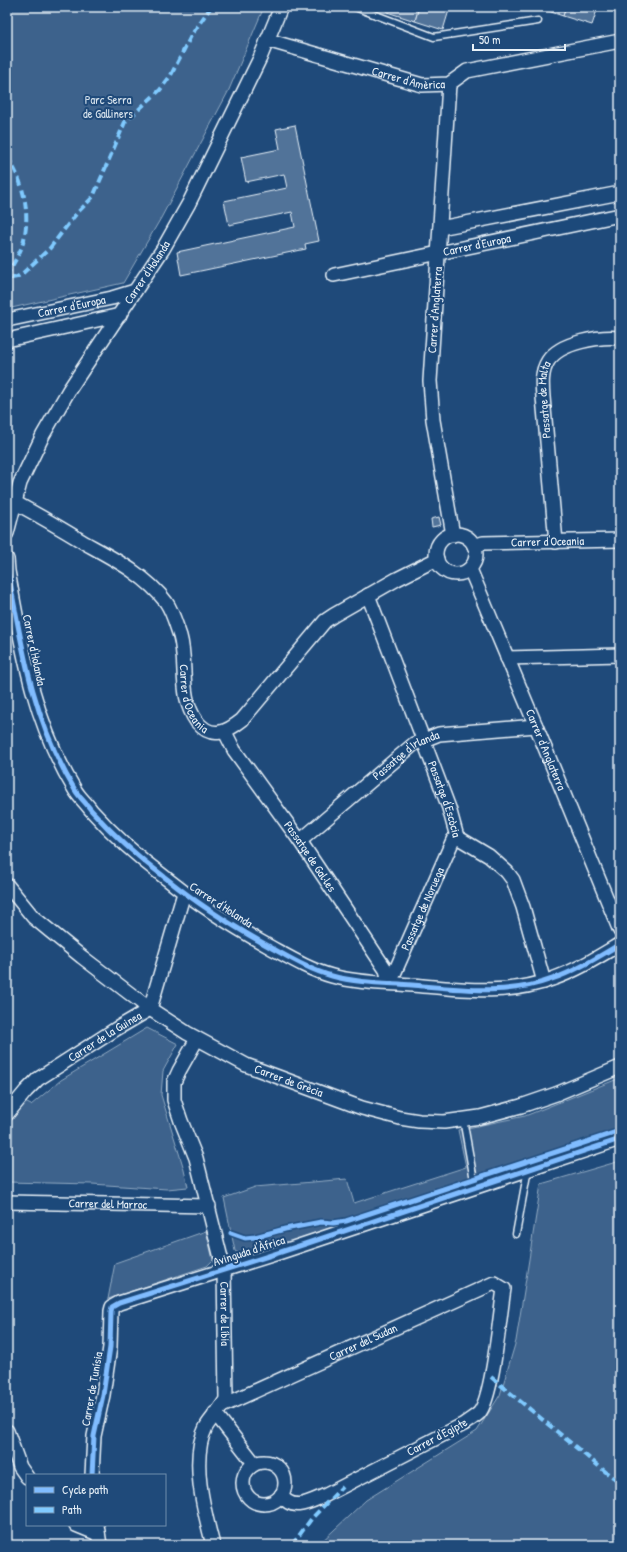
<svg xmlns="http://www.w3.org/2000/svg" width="627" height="1552" font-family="'Patrick Hand',sans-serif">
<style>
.green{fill:#3c628c;stroke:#92aac2}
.building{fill:#517399;stroke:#e8f1f8}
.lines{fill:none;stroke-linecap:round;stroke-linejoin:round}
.service-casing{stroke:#e8f1f8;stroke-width:9}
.minor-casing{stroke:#e8f1f8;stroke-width:16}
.service{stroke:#1f4a7a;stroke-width:6}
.minor{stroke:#1f4a7a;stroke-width:13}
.quiet{stroke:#80caff;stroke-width:4;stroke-dasharray:8 4;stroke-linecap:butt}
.cycleway-casing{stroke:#1f4a7a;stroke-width:8}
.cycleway{stroke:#80bcff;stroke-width:5}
.labels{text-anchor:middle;stroke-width:4;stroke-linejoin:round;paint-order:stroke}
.street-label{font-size:12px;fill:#e8f1f8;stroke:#1f4a7a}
.park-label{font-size:12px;fill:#d7e3ed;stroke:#1f4a7a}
</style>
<rect width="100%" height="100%" fill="#1f4a7a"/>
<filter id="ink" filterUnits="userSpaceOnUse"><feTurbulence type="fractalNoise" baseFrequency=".025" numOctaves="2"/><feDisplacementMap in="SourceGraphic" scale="8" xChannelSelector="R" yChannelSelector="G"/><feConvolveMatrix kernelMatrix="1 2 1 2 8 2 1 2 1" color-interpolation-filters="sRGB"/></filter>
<g filter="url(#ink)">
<g class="green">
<path d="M 7,7 L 264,7 L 228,92 L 161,218 L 123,283 L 7,309 Z"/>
<path d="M 147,1028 L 178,1044 L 163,1071 L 161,1095 L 183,1166 L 188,1187 L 167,1189 L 92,1184 L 7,1182 L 7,1093 L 31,1105 L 61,1080 Z"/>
<path d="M 620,1078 L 620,1128 L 342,1220 L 343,1225 L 243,1257 L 235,1251 L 224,1198 L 255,1187 L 347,1179 L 354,1203 L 466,1167 L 458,1130 L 525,1116 Z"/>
<path d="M 620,1161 L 620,1545 L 318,1545 L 366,1500 L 477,1431 L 500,1395 L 516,1341 L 541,1184 Z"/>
<path d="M 206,1231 L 213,1260 L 207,1266 L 108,1299 L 115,1263 Z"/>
</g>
<g class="building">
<path d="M 388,7 L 419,7 L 415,21 L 387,12 Z"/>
<path d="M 419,7 L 450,7 L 443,30 L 415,21 Z"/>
<path d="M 536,7 L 566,7 L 563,16 Z"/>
<path d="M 566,7 L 598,7 L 592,25 L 563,16 Z"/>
<path d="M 295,125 L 319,241 L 305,244 L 306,249 L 181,275 L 177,252 L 295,227 L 292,212 L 229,225 L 224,201 L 287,188 L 284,174 L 246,182 L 241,157 L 280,149 L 276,129 Z"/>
<path d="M 439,517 L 441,525 L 432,527 L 431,519 Z"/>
</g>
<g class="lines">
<g class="service-casing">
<g id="service">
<path d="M 355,7 L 434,37 L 538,21"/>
<path d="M 463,1119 L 475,1186"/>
<path d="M 516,1234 L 528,1169"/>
</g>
</g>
<g class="minor-casing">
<g id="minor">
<path id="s1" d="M 267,40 L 422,85 L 449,84 L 467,71 L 620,41"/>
<path d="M 449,84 L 430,381 L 433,420 L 453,535"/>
<path d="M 440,228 L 620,193"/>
<path id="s2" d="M 334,275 L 620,215"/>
<path id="s3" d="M 7,320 L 112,298 L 135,291"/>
<path d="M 7,340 L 120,315"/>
<path id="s4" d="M 14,502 C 38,515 62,529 85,543 C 114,559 146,575 166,602 C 173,612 176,625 180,636 C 188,664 178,696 197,722 C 212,740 227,732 242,720 L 325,621 L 334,615 L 397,579 L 437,559"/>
<path id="s5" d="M 7,533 L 20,483 L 43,435 L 69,390 L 163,249 L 189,203 L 260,58 L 281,7"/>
<circle cx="456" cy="554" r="20"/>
<path id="s6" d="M 556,542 L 543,397 C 542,385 541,372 548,361 C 560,342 600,336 620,338"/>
<path id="s7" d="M 474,546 L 483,543 L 620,540"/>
<path d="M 7,559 L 8,571 C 22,649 33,721 75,790 C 79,797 86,803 91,810 C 114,836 139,858 167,879 C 199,905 234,927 270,947 C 290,958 310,970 332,976 C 357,983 386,983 412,985 C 459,989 507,996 552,979 C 576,971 598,957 620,944"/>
<path id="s8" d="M 470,569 L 536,726 L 620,931"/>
<path id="s9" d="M 368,595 L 423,739 L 449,808 L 457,837 L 489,856 L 507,872 L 513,880 L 523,907 L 544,982"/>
<path d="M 507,658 L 620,655"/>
<path id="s10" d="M 225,732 L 234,750 L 300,841 L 386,970 L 390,983"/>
<path id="s11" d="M 300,841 L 414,744 L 439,734 L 536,726"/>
<path id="s12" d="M 7,885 L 33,917 L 50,931 L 82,957 L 150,1009 L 187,1033 L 246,1065 L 362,1108 L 400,1118 L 419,1121 L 444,1122 L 480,1117 L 521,1106 L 556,1094 L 620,1067"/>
<path id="s13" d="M 390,983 L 453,840 L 457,837"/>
<path id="s14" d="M 197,1039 L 179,1071 L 174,1082 L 174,1100 L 181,1121 L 196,1158 L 224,1270 L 226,1399 C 221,1409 212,1417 206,1427 C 190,1459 204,1511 213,1545"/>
<path id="s15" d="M 7,1114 L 26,1091 L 38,1079 L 116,1029 L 150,1009 L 184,893"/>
<path id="s16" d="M 7,1202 L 209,1206"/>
<path id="s17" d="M 222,1406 L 494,1283 L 504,1289 C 500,1313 493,1397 479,1413 C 475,1417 469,1420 464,1424 L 326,1495 C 311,1501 293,1513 281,1495"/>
<path d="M 215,1413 L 254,1463"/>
<path d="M 7,1431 L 20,1467 L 27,1477"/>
<circle cx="264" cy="1483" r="21"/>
<path d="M 92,1475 L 94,1436 L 103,1395 L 110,1347 L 111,1311 L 112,1307 L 119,1303 L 281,1252 L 620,1139"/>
<path d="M 76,1525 L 98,1534"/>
<path d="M 97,1525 L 100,1545"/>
</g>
</g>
<use href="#service" class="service"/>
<use href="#minor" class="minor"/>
<g class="quiet">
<path d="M 7,15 L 8,7"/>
<path d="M 7,157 C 24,181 31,215 23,243 C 20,254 12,265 7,276 L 12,278 L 17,277 L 23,273 L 50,248 L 76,214 L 93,197 L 125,122 L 160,90 L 171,75 L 192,34 L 211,7"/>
<path d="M 491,1377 L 607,1473 L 620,1482"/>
<path d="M 292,1545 L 312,1518 L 342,1487"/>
</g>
<g class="cycleway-casing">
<g id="cycleway">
<path d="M 7,559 L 8,571 C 22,649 33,721 75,790 C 79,797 86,803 91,810 C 114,836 139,858 167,879 C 199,905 234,927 270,947 C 290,958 310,970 332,976 C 357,983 386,983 412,985 C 459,989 507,996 552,979 C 576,971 598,957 620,944"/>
<path d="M 231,1233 L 245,1238 L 255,1237 L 285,1229 L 321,1222 L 333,1223 L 346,1221 L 620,1131"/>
<path d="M 92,1475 L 94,1436 L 103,1395 L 110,1347 L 111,1311 L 112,1307 L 119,1303 L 281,1252 L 620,1139"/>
</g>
</g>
<use href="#cycleway" class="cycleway"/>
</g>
</g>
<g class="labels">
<g class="street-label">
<text dy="4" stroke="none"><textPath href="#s1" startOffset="147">Carrer d'Amèrica</textPath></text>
<text dy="4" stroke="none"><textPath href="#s2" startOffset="146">Carrer d'Europa</textPath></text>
<text dy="4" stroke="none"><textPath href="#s5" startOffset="298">Carrer d'Holanda</textPath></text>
<text dy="4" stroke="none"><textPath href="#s3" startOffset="66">Carrer d'Europa</textPath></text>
<text transform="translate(435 310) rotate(-86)" y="4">Carrer d'Anglaterra</text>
<text dy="4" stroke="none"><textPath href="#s6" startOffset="143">Passatge de Malta</textPath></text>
<text dy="4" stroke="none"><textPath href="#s7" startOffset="74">Carrer d'Oceania</textPath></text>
<text transform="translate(34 650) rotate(78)" y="4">Carrer d'Holanda</text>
<text dy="4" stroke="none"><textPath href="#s4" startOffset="285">Carrer d'Oceania</textPath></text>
<text dy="4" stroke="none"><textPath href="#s8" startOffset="196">Carrer d'Anglaterra</textPath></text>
<text dy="4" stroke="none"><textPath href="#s11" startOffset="137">Passatge d'Irlanda</textPath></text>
<text dy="4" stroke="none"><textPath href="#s9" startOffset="218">Passatge d'Escòcia</textPath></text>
<text dy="4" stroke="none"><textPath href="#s10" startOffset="151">Passatge de Gal·les</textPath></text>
<text transform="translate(221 905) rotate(33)" y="4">Carrer d'Holanda</text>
<text dy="4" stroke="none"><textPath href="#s13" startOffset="81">Passatge de Noruega</textPath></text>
<text dy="4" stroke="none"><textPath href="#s15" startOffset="126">Carrer de la Guinea</textPath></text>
<text dy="4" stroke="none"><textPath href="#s12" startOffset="347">Carrer de Grècia</textPath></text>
<text dy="4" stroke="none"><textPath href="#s16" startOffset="101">Carrer del Marroc</textPath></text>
<text transform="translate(249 1251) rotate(-18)" y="4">Avinguda d'Àfrica</text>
<text dy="4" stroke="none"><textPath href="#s14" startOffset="288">Carrer de Líbia</textPath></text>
<text dy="4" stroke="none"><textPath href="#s17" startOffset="155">Carrer del Sudan</textPath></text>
<text transform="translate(92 1389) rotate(-80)" y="4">Carrer de Tunísia</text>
<text transform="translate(437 1437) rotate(-28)" y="4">Carrer d'Egipte</text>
</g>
<g class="park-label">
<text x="108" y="104">Parc Serra<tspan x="108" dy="14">de Galliners</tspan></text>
</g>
</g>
<rect width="627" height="1552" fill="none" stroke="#1f4a7a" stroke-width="24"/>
<rect x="12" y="12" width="603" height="1528" fill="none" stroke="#e8f1f8" stroke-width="1.5" filter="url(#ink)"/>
<rect x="26" y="1474" width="140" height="52" fill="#1f4a7a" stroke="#6f8dac"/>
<rect x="34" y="1487" width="20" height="6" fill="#80bcff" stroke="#6f8dac"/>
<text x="62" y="1494" font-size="12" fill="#e8f1f8">Cycle path</text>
<rect x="34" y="1507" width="20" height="6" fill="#80caff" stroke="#6f8dac"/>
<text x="62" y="1514" font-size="12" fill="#e8f1f8">Path</text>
<path d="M473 44v6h92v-6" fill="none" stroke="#e8f1f8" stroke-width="2"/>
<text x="479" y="44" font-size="12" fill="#e8f1f8" stroke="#1f4a7a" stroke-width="3" paint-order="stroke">50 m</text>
</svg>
